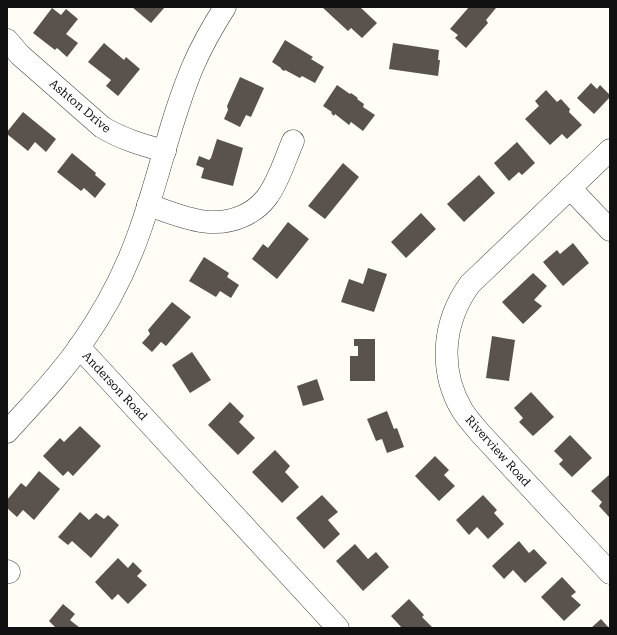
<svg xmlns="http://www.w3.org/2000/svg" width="617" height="635" font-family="'Roboto Serif',serif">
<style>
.building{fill:#5a524d}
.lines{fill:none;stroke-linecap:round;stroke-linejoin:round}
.minor-casing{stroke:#444;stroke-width:23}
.minor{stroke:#fff;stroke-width:22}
.labels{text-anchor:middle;stroke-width:4;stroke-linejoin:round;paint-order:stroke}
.street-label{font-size:12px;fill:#111;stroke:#fff}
</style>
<rect width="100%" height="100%" fill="#fffdf5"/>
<g class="building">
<path d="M 132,7 L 165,7 L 151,23 Z"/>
<path d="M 322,7 L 360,7 L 377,23 L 362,38 L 351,28 L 348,31 Z"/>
<path d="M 469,7 L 496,8 L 486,20 L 488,23 L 466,48 L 455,38 L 458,35 L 450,29 Z"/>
<path d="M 52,8 L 61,15 L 66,9 L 78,19 L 66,34 L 78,43 L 67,57 L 57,48 L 55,50 L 33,33 Z"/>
<path d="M 285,40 L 313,57 L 311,59 L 324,67 L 315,83 L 302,76 L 300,78 L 285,70 L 284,71 L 281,69 L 281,68 L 272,62 Z"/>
<path d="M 104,43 L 124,60 L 126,57 L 140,69 L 118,96 L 106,86 L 111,80 L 88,62 Z"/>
<path d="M 393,43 L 439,50 L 438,60 L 440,60 L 438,76 L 389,69 Z"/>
<path d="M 240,77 L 264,88 L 251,117 L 246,115 L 240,127 L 224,119 L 228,110 L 227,106 Z"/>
<path d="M 591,83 L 597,89 L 600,85 L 610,95 L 610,97 L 594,114 L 577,98 Z"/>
<path d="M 337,85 L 350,94 L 351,93 L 358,98 L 357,99 L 364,104 L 363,107 L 375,115 L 363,131 L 351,122 L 349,125 L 335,114 L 334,116 L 331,113 L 332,112 L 323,106 Z"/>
<path d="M 546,90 L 557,102 L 561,99 L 570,109 L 569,112 L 582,125 L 567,139 L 562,134 L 550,145 L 525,119 L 539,106 L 535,101 Z"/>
<path d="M 23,112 L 56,139 L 46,152 L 35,142 L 28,151 L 7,134 L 7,132 Z"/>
<path d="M 217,139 L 243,148 L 233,186 L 201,178 L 204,168 L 196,165 L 199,156 L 209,160 L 211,158 Z"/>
<path d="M 517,142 L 535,163 L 522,175 L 519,172 L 509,181 L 494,163 Z"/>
<path d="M 72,153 L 96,173 L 95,175 L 106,184 L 95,198 L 84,188 L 81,191 L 57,172 Z"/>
<path d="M 343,163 L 359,177 L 325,219 L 308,206 Z"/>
<path d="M 479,175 L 495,193 L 464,222 L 447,204 Z"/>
<path d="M 421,213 L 436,229 L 406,258 L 391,242 Z"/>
<path d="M 288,222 L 309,239 L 277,279 L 252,259 L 263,244 L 268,248 Z"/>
<path d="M 573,243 L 589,263 L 563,286 L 543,262 L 557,250 L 560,254 Z"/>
<path d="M 204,257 L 229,273 L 227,277 L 239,285 L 231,298 L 220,291 L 216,297 L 189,281 Z"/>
<path d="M 368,268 L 387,274 L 374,312 L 341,302 L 349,279 L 363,284 Z"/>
<path d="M 533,273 L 547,286 L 534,300 L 542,306 L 523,324 L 502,302 Z"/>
<path d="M 172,302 L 191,317 L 166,346 L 161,342 L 152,352 L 142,343 L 150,334 L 148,330 Z"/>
<path d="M 492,336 L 515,340 L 509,381 L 486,378 Z"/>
<path d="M 354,339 L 375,339 L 375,381 L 350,381 L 350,356 L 358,356 L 358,346 L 354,346 Z"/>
<path d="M 192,352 L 211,380 L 190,393 L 172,365 Z"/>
<path d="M 317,379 L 324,400 L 303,406 L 297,386 Z"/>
<path d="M 531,392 L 554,417 L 533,436 L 519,422 L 523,418 L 514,408 Z"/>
<path d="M 230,402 L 244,416 L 239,422 L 255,438 L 238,455 L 208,425 Z"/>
<path d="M 387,411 L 394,429 L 397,428 L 404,447 L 387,453 L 382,439 L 376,441 L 367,419 Z"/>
<path d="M 80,426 L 101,446 L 73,476 L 68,471 L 63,476 L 43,456 L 60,438 L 64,442 Z"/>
<path d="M 570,435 L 592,458 L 572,477 L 559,464 L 563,460 L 554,451 Z"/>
<path d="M 275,450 L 290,466 L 285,472 L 299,487 L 282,503 L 252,472 Z"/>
<path d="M 435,456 L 449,470 L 444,475 L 455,486 L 439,501 L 415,476 Z"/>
<path d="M 39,471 L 60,489 L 34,520 L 23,510 L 17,517 L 7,508 L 7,500 L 21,483 L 26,487 Z"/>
<path d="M 609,475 L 610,476 L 610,518 L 599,506 L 602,502 L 591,491 Z"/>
<path d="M 322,495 L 338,512 L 328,520 L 340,534 L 324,549 L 296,518 Z"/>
<path d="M 483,495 L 497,510 L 494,513 L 504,524 L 488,539 L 477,527 L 469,535 L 456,520 Z"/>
<path d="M 80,512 L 89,520 L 96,513 L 104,519 L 108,515 L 119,525 L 91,558 L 72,541 L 68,545 L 58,537 Z"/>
<path d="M 519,541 L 529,553 L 534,549 L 547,563 L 525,583 L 513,570 L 504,579 L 492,566 Z"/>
<path d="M 355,544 L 368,559 L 376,552 L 389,567 L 363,591 L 336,561 Z"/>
<path d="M 118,558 L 128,568 L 133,562 L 142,571 L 137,576 L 147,585 L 128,604 L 118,594 L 112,600 L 95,582 Z"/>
<path d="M 562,577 L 576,592 L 571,596 L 581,605 L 564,621 L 541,597 Z"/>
<path d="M 409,599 L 424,615 L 422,617 L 433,628 L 402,628 L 391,616 Z"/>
<path d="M 63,604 L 75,614 L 70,620 L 80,628 L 54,628 L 55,627 L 49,621 Z"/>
<path d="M 601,619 L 609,628 L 591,628 Z"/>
</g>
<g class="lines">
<g class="minor-casing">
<g id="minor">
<path d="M 7,40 L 20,55 L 102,127 C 122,139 142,145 165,151"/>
<path d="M 610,150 L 470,284 C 443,321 438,369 462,410 C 467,418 474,426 481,434 L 610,573"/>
<path d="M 570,188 L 610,230"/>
<path d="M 148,205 C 180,215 210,231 243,216 C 252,212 261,205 267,197 C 279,181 285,159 293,141"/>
<path d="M 79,347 L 338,628"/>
<path d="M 7,432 C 32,404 59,377 80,346 C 104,312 125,273 139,233 C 159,178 170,120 193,66 C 202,45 213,26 225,7"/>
<path d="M 7,571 L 9,572"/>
</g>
</g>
<use href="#minor" class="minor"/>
</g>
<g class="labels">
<g class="street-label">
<text transform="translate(80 106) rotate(40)" y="4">Ashton Drive</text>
<text transform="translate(115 386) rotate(47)" y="4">Anderson Road</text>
<text transform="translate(498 451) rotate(48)" y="4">Riverview Road</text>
</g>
</g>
<rect width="617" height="635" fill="none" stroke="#111111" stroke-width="16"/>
</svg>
